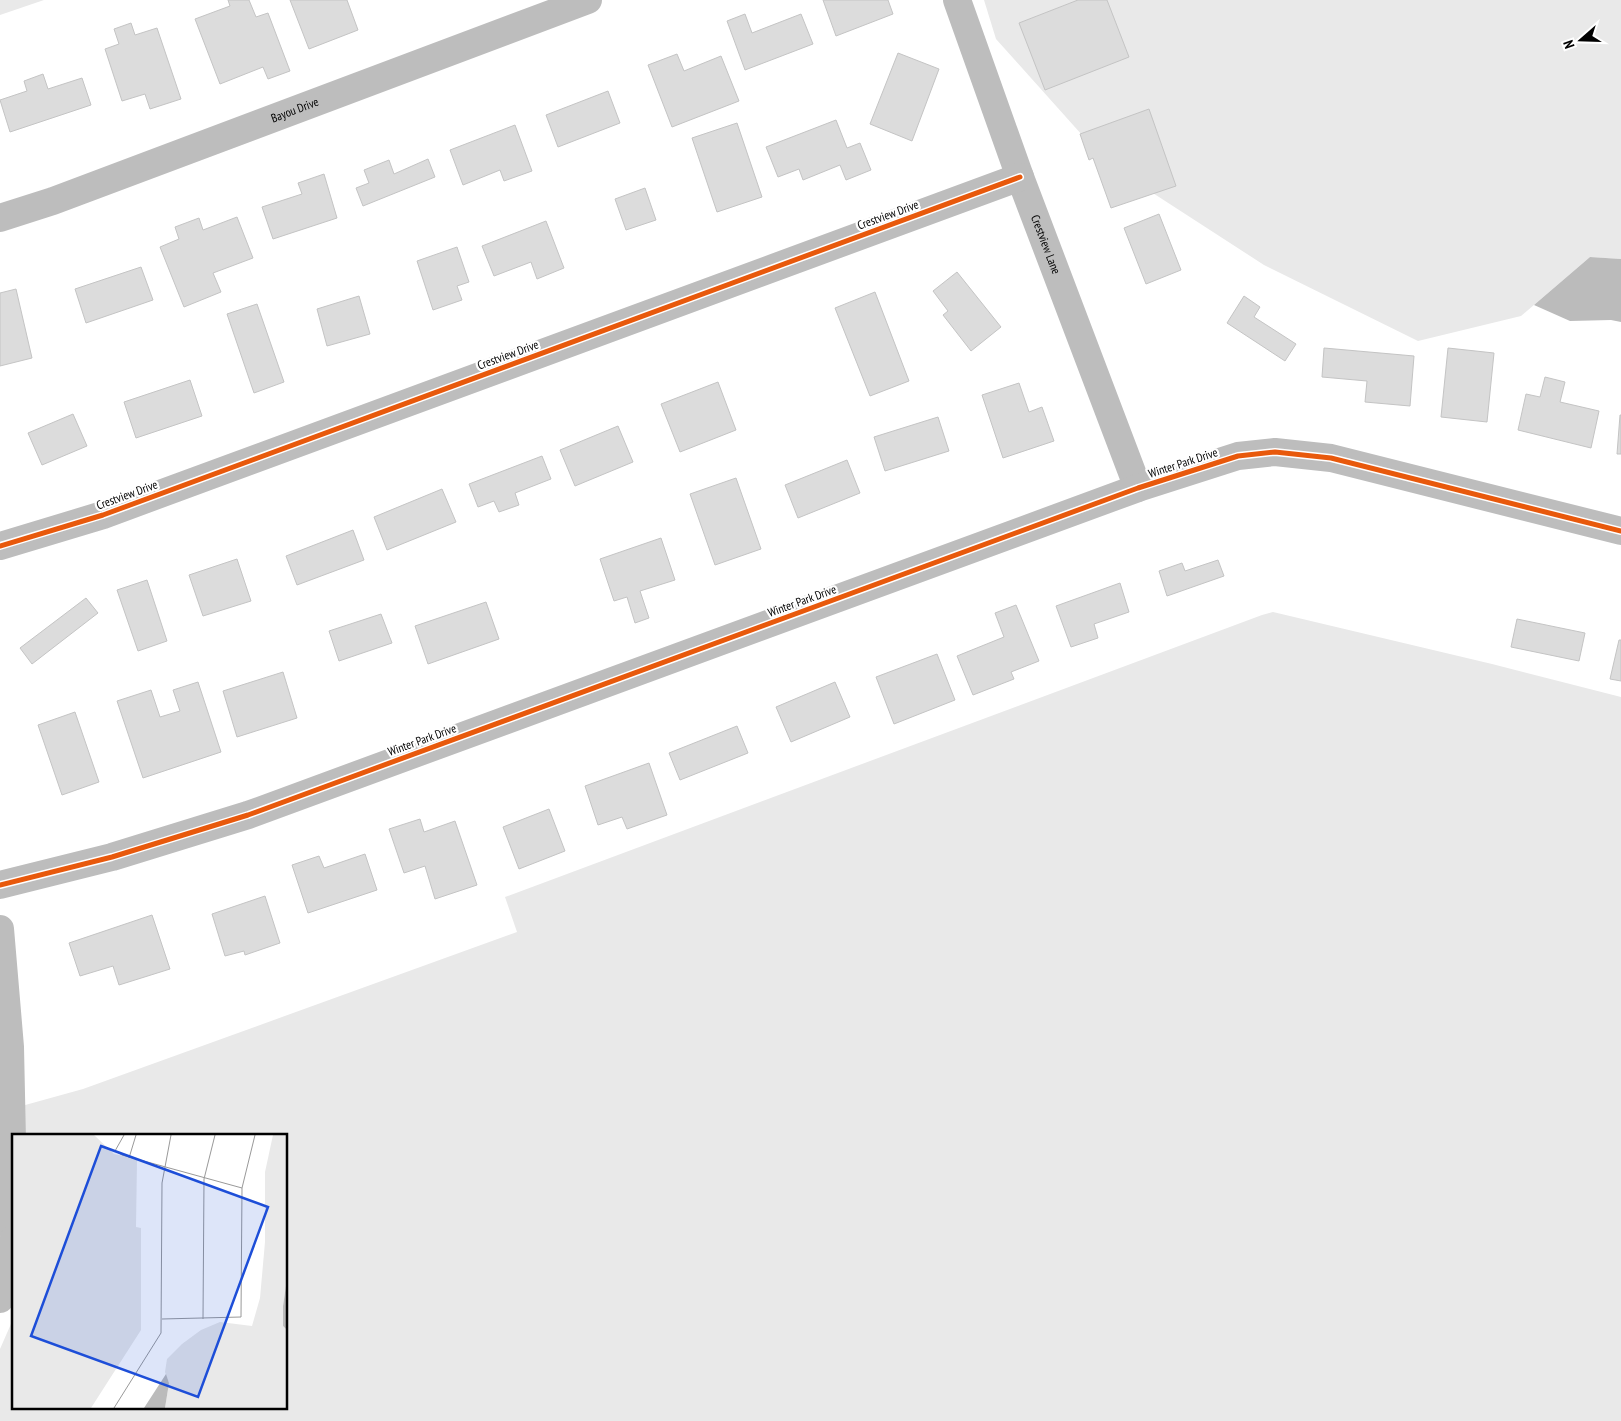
<svg xmlns="http://www.w3.org/2000/svg" width="1621" height="1421" font-family="'PT Sans Narrow',sans-serif">
<style>
.green{fill:#e9e9e9}
.water{fill:#bbb}
.building{fill:#dcdcdc;stroke:#c4c4c4}
.lines{fill:none;stroke-linecap:round;stroke-linejoin:round}
.minor{stroke:#bdbdbd;stroke-width:28}
.cycleway-casing{stroke:#fff;stroke-width:8}
.cycleway{stroke:#e8590c;stroke-width:5}
.labels{text-anchor:middle;stroke-width:4.5;stroke-linejoin:round;paint-order:stroke}
.street-label{font-size:12px;fill:#000;stroke:#fff}
.inset-road{fill:none;stroke:#999;stroke-width:1}
.view{fill:#1d4ed8;fill-opacity:0.15;stroke:#1d4ed8;stroke-width:2.5}
.inset-edge{fill:none;stroke:#000;stroke-width:2.5}
</style>
<rect width="100%" height="100%" fill="#fff"/>
<g class="green">
<path d="M 0,0 L 44,0 L 0,15 Z"/>
<path d="M 984,0 L 1621,0 L 1621,259 L 1590,257 L 1521,316 L 1418,341 L 1264,265 L 1108,164 L 996,39 Z"/>
<path d="M 1273,612 L 1492,664 L 1621,697 L 1621,1421 L 0,1421 L 0,1349 L 14,1317 L 14,1407 L 286,1407 L 286,1135 L 14,1135 L 0,1112 L 83,1089 L 517,932 L 505,897 L 1262,615 Z"/>
</g>
<path class="water" d="M 1590,257 L 1621,259 L 1621,322 L 1611,320 L 1570,321 L 1534,305 Z"/>
<g class="building">
<path d="M 228,0 L 249,0 L 256,17 L 268,13 L 290,71 L 268,79 L 263,67 L 220,84 L 195,19 L 230,6 Z"/>
<path d="M 290,0 L 347,0 L 358,30 L 309,49 Z"/>
<path d="M 823,0 L 888,0 L 893,14 L 836,36 Z"/>
<path d="M 1078,0 L 1107,0 L 1129,57 L 1045,90 L 1019,23 Z"/>
<path d="M 745,14 L 752,33 L 801,14 L 813,44 L 745,70 L 727,21 Z"/>
<path d="M 131,23 L 135,35 L 157,28 L 181,99 L 150,109 L 145,94 L 122,101 L 105,49 L 119,44 L 114,29 Z"/>
<path d="M 898,53 L 939,69 L 912,141 L 870,124 Z"/>
<path d="M 677,54 L 684,71 L 721,56 L 739,101 L 672,127 L 648,65 Z"/>
<path d="M 43,74 L 48,89 L 82,78 L 91,105 L 10,132 L 0,100 L 27,91 L 24,81 Z"/>
<path d="M 608,91 L 620,123 L 558,147 L 546,115 Z"/>
<path d="M 1149,109 L 1176,186 L 1111,208 L 1093,158 L 1089,160 L 1080,134 Z"/>
<path d="M 836,120 L 847,148 L 860,143 L 871,170 L 846,180 L 840,165 L 803,180 L 799,169 L 778,177 L 766,147 Z"/>
<path d="M 737,123 L 762,197 L 717,212 L 692,138 Z"/>
<path d="M 515,125 L 532,171 L 504,181 L 500,170 L 463,185 L 450,150 Z"/>
<path d="M 428,159 L 435,177 L 363,206 L 356,188 L 369,183 L 364,170 L 389,160 L 394,174 Z"/>
<path d="M 324,174 L 337,218 L 273,239 L 262,207 L 302,194 L 298,183 Z"/>
<path d="M 645,188 L 656,220 L 626,230 L 615,199 Z"/>
<path d="M 1159,214 L 1181,270 L 1146,284 L 1124,228 Z"/>
<path d="M 237,217 L 253,258 L 213,273 L 221,292 L 184,307 L 160,247 L 179,239 L 175,227 L 199,218 L 203,230 Z"/>
<path d="M 546,221 L 564,268 L 537,279 L 531,262 L 494,276 L 482,246 Z"/>
<path d="M 457,247 L 469,282 L 457,286 L 462,300 L 433,310 L 417,261 Z"/>
<path d="M 141,267 L 153,300 L 86,323 L 75,289 Z"/>
<path d="M 957,272 L 1001,327 L 971,351 L 943,315 L 948,311 L 933,291 Z"/>
<path d="M 16,289 L 32,358 L 0,366 L 0,293 Z"/>
<path d="M 875,292 L 909,381 L 870,396 L 835,308 Z"/>
<path d="M 359,296 L 370,334 L 327,346 L 317,309 Z"/>
<path d="M 1244,296 L 1260,307 L 1254,317 L 1296,344 L 1285,361 L 1227,323 Z"/>
<path d="M 257,304 L 284,382 L 254,393 L 227,314 Z"/>
<path d="M 1324,348 L 1414,356 L 1410,406 L 1365,402 L 1367,381 L 1322,377 Z"/>
<path d="M 1448,348 L 1494,353 L 1487,422 L 1441,417 Z"/>
<path d="M 1545,377 L 1565,382 L 1560,402 L 1599,411 L 1591,448 L 1518,430 L 1526,394 L 1540,397 Z"/>
<path d="M 190,380 L 202,416 L 136,438 L 124,402 Z"/>
<path d="M 718,382 L 736,430 L 680,452 L 661,404 Z"/>
<path d="M 1019,383 L 1029,412 L 1042,407 L 1054,441 L 1003,458 L 982,395 Z"/>
<path d="M 73,414 L 87,446 L 42,465 L 28,433 Z"/>
<path d="M 1620,415 L 1621,415 L 1621,454 L 1617,454 Z"/>
<path d="M 938,417 L 949,451 L 885,471 L 874,437 Z"/>
<path d="M 618,426 L 633,462 L 575,486 L 560,450 Z"/>
<path d="M 542,456 L 551,479 L 515,493 L 519,505 L 499,512 L 494,501 L 478,507 L 469,484 Z"/>
<path d="M 847,460 L 860,493 L 798,518 L 785,485 Z"/>
<path d="M 736,478 L 761,549 L 715,565 L 690,494 Z"/>
<path d="M 442,489 L 456,522 L 387,550 L 374,517 Z"/>
<path d="M 353,530 L 364,560 L 297,585 L 286,556 Z"/>
<path d="M 661,538 L 675,580 L 640,591 L 649,618 L 635,623 L 627,597 L 614,601 L 600,559 Z"/>
<path d="M 237,559 L 251,601 L 203,616 L 189,575 Z"/>
<path d="M 1218,560 L 1224,576 L 1167,596 L 1159,571 L 1182,563 L 1185,571 Z"/>
<path d="M 147,580 L 167,641 L 138,651 L 117,590 Z"/>
<path d="M 1120,583 L 1129,612 L 1094,624 L 1098,638 L 1071,647 L 1056,606 Z"/>
<path d="M 86,598 L 98,613 L 32,664 L 20,648 Z"/>
<path d="M 486,602 L 499,639 L 428,664 L 415,626 Z"/>
<path d="M 1016,605 L 1039,661 L 1011,672 L 1014,679 L 973,695 L 957,656 L 1004,637 L 995,613 Z"/>
<path d="M 381,614 L 392,643 L 339,661 L 329,631 Z"/>
<path d="M 1517,619 L 1585,633 L 1579,661 L 1511,647 Z"/>
<path d="M 1619,640 L 1621,640 L 1621,681 L 1610,679 Z"/>
<path d="M 937,654 L 955,700 L 894,724 L 876,677 Z"/>
<path d="M 283,672 L 297,718 L 237,737 L 223,691 Z"/>
<path d="M 198,682 L 221,752 L 143,778 L 117,701 L 151,690 L 160,717 L 180,711 L 173,690 Z"/>
<path d="M 835,682 L 850,717 L 791,742 L 776,707 Z"/>
<path d="M 75,712 L 99,782 L 62,795 L 38,725 Z"/>
<path d="M 737,726 L 748,753 L 680,780 L 669,753 Z"/>
<path d="M 649,763 L 667,815 L 627,829 L 622,817 L 598,825 L 585,786 Z"/>
<path d="M 549,809 L 565,851 L 519,869 L 503,827 Z"/>
<path d="M 420,819 L 424,832 L 455,821 L 477,885 L 435,899 L 425,866 L 404,873 L 389,829 Z"/>
<path d="M 365,854 L 377,890 L 308,913 L 292,865 L 319,856 L 324,868 Z"/>
<path d="M 265,896 L 280,943 L 245,955 L 244,951 L 225,956 L 212,914 Z"/>
<path d="M 152,915 L 170,969 L 119,985 L 113,966 L 80,976 L 69,943 Z"/>
</g>
<g class="lines">
<g class="minor">
<path id="s1" d="M 957,0 L 1020,177 L 1138,488"/>
<path id="s2" d="M 0,218 L 53,201 L 588,0"/>
<path d="M 0,546 L 103,515 L 1020,177"/>
<path d="M 0,885 L 112,857 L 248,815 L 1138,488 L 1238,456 L 1275,452 L 1331,458 L 1621,531"/>
<path d="M 0,929 L 10,1047 L 14,1235"/>
<path d="M 0,1299 L 14,1239"/>
</g>
<g class="cycleway-casing">
<g id="cycleway">
<path d="M 0,546 L 103,515 L 1020,177"/>
<path d="M 0,885 L 112,857 L 248,815 L 1138,488 L 1238,456 L 1275,452 L 1331,458 L 1621,531"/>
</g>
</g>
<use href="#cycleway" class="cycleway"/>
</g>
<g class="labels">
<g class="street-label">
<text dy="4" stroke="none"><textPath href="#s2" startOffset="314">Bayou Drive</textPath></text>
<text transform="translate(888 215) rotate(-20)" y="4">Crestview Drive</text>
<text dy="4" stroke="none"><textPath href="#s1" startOffset="260">Crestview Lane</textPath></text>
<text transform="translate(508 355) rotate(-20)" y="4">Crestview Drive</text>
<text transform="translate(1183 463) rotate(-18)" y="4">Winter Park Drive</text>
<text transform="translate(127 495) rotate(-20)" y="4">Crestview Drive</text>
<text transform="translate(802 601) rotate(-20)" y="4">Winter Park Drive</text>
<text transform="translate(422 740) rotate(-20)" y="4">Winter Park Drive</text>
</g>
</g>
<g transform="translate(12 1134)">
<rect width="275" height="275" fill="#fff"/>
<path d="M 0,1 L 82,1 L 102,20 L 125,25 L 124,93 L 129,94 L 129,196 L 79,274 L 0,274 ZM 261,1 L 275,1 L 275,145 L 271,172 L 271,192 L 275,196 L 275,274 L 153,274 L 157,249 L 153,238 L 155,225 L 170,210 L 189,196 L 208,188 L 240,192 L 248,164 L 253,108 L 253,38 Z" fill="#e9e9e9"/>
<path d="M 275,145 L 275,196 L 271,192 L 271,172 ZM 154,240 L 157,249 L 153,274 L 132,274 Z" fill="#bbb"/>
<path class="inset-road" d="M 112,1 L 103,17 L 110,21 L 230,54M 117,24 L 124,1M 150,185 L 229,183 L 230,54 L 243,1M 191,185 L 192,45 L 203,1M 102,274 L 149,199 L 150,49 L 159,1"/>
<path class="view" d="M 89,12 L 256,73 L 186,263 L 19,202 Z"/>
<rect width="275" height="275" class="inset-edge"/>
</g>
<g transform="translate(1581 40) rotate(250)" stroke="#ffffff" stroke-width="4" paint-order="stroke">
<path d="M0-4L9 19L0 12L-9 19Z" fill="#000000"/>
<text y="-8" font-size="14" font-weight="bold" text-anchor="middle" fill="#000000">N</text>
</g>
</svg>
